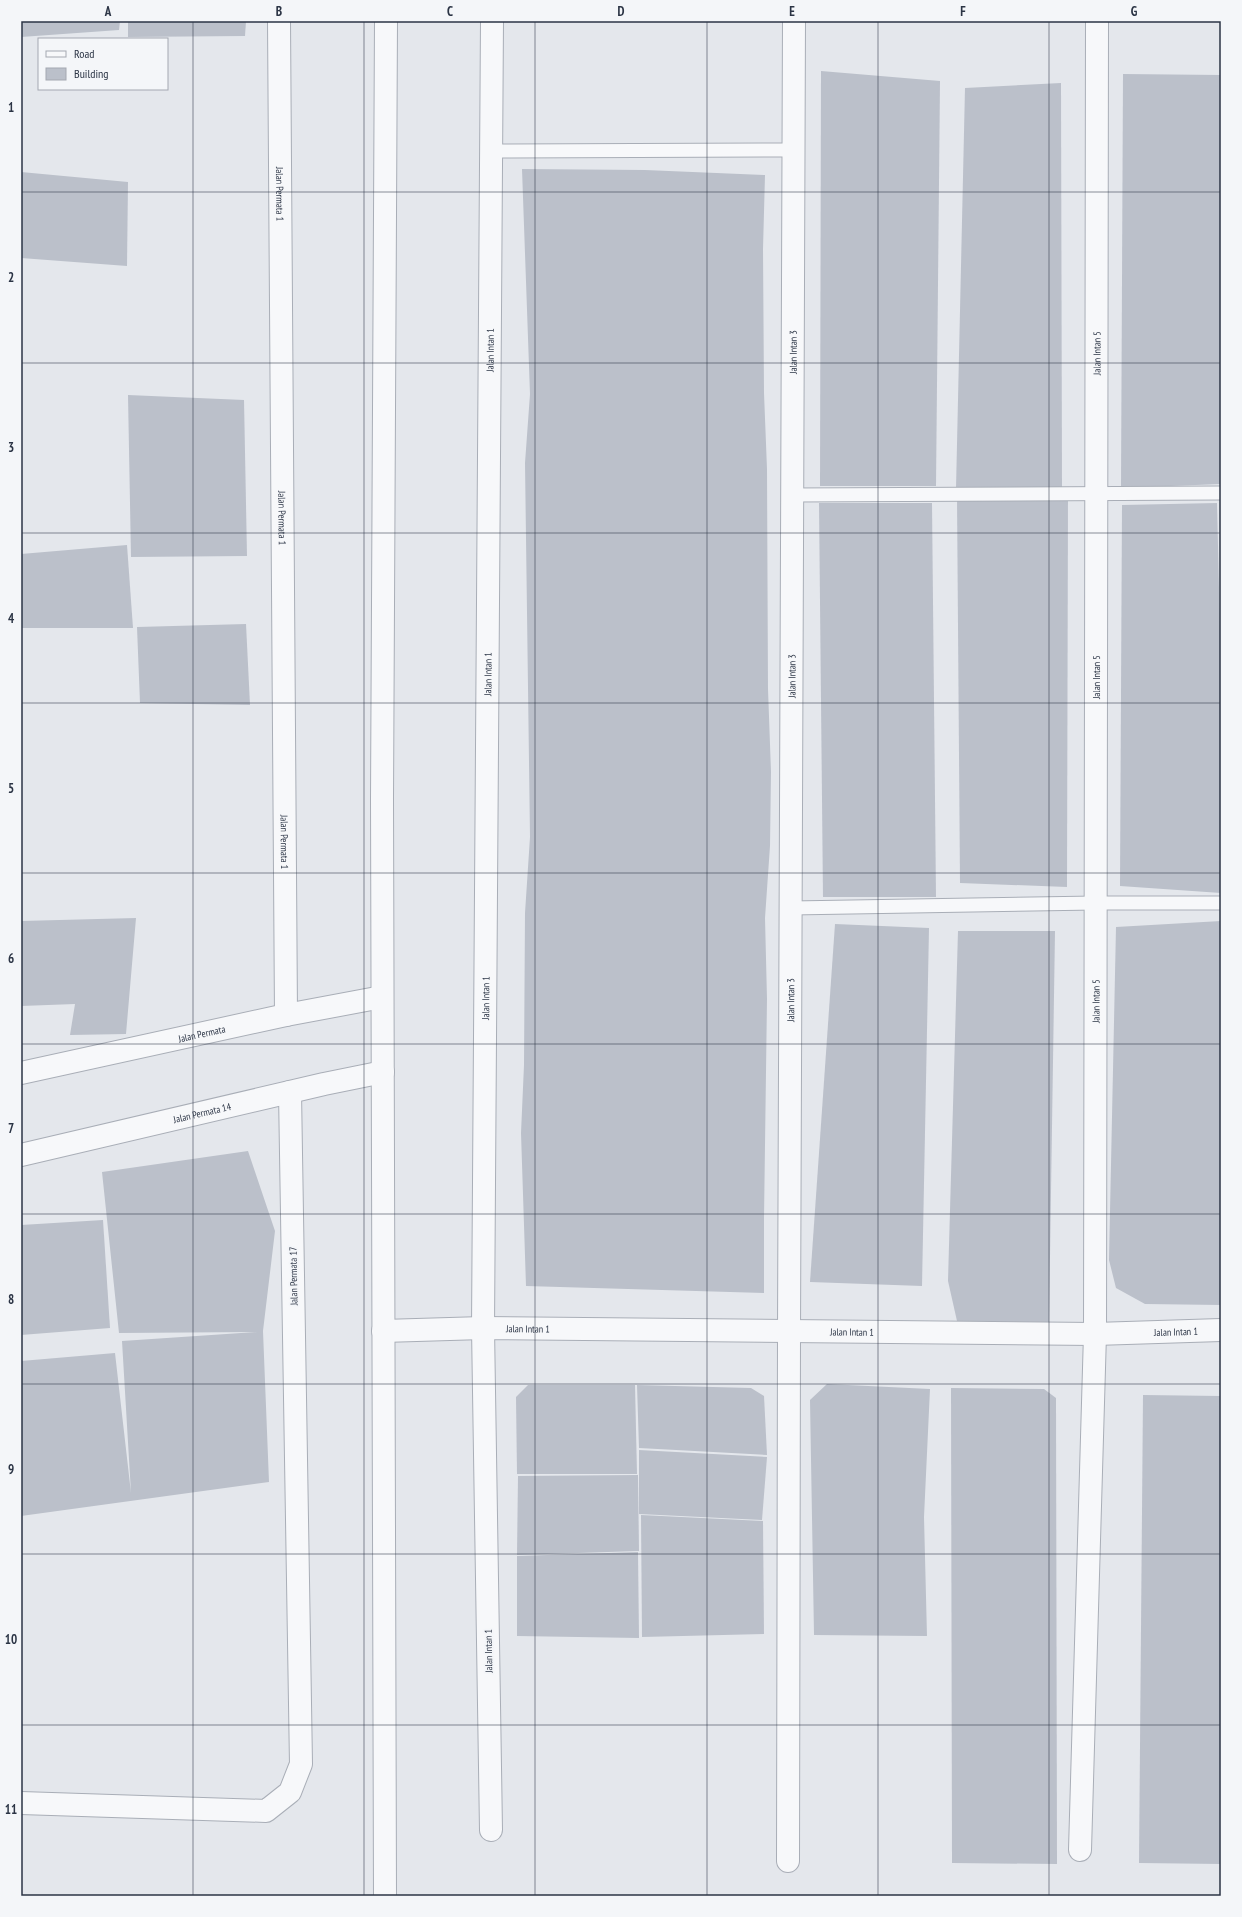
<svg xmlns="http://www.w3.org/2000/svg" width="1242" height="1917" font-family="'PT Sans Narrow',sans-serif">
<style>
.building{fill:#bbc0ca}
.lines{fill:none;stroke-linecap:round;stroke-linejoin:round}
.lane-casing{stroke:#a9aeb7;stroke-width:15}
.street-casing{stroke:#a9aeb7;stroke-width:24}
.lane{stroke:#f7f8fa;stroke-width:13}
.street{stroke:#f7f8fa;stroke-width:22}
.grid{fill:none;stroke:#2b3445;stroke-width:1;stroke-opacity:0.55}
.labels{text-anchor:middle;stroke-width:4;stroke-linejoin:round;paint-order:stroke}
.street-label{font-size:10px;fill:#2b3445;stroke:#f4f6f9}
.neatline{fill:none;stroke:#2b3445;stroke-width:1.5}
.grid-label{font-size:13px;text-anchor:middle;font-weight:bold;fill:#2b3445}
</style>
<rect width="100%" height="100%" fill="#e4e7ec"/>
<g class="building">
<path d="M 21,21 L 120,21 L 119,30 L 21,37 Z"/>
<path d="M 128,21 L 246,21 L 245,36 L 128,37 Z"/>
<path d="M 821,71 L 940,81 L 936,486 L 820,486 Z"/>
<path d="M 1123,74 L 1221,75 L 1221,484 L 1121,488 Z"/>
<path d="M 1061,83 L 1062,489 L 956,489 L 965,88 Z"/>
<path d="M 522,169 L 645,170 L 765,175 L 763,249 L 764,393 L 767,469 L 768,689 L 771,772 L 770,846 L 765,918 L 767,999 L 764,1218 L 764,1293 L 526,1286 L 521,1133 L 524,1065 L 525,913 L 530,837 L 525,463 L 530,394 Z"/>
<path d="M 21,172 L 128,182 L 127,266 L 21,258 Z"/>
<path d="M 128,395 L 244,400 L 247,556 L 131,557 Z"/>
<path d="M 1068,495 L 1067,887 L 960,883 L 957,497 Z"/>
<path d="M 819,503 L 932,503 L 936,897 L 823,897 Z"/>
<path d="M 1217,503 L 1221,673 L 1221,893 L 1120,886 L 1122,505 Z"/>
<path d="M 127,545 L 133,628 L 21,628 L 21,554 Z"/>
<path d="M 246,624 L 250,705 L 140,703 L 137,627 Z"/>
<path d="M 136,918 L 126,1034 L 70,1035 L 75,1004 L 21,1006 L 21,921 Z"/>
<path d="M 1221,921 L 1221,1305 L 1145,1304 L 1116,1288 L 1109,1260 L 1116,927 Z"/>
<path d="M 835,924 L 929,928 L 922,1286 L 810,1282 Z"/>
<path d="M 958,931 L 1055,931 L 1049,1322 L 957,1321 L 948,1281 Z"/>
<path d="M 248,1151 L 275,1231 L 263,1331 L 269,1482 L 21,1516 L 21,1361 L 115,1353 L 131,1493 L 122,1341 L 257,1332 L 119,1333 L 102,1172 Z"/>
<path d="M 103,1220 L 110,1328 L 21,1335 L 21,1225 Z"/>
<path d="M 827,1384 L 930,1389 L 924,1517 L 927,1636 L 814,1635 L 810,1400 Z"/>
<path d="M 528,1385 L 635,1385 L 637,1474 L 517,1474 L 516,1397 Z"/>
<path d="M 637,1385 L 751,1388 L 764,1396 L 767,1455 L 639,1448 Z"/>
<path d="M 951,1388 L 1044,1389 L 1056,1398 L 1057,1864 L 952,1863 Z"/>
<path d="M 1143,1395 L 1221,1396 L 1221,1864 L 1139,1863 Z"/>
<path d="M 639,1450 L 767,1457 L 762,1520 L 639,1514 Z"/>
<path d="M 638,1475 L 639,1551 L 517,1555 L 518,1476 Z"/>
<path d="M 641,1515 L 763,1521 L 764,1634 L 642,1637 Z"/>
<path d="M 638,1552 L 639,1638 L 517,1636 L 517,1556 Z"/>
</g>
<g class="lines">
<g class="lane-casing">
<g id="lane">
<path d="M 491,151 L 793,150"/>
<path d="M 792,495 L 1221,493"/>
<path d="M 791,908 L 1096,903 L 1221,903"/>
</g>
</g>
<g class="street-casing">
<g id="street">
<path id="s1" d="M 279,21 L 286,1015"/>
<path id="s2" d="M 21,1073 L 286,1015 L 382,997"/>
<path id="s3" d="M 21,1155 L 324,1084 L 383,1072"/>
<path id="s4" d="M 383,1331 L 483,1328 L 1095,1334 L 1221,1330"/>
<path d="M 21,1803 L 266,1811 L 290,1792 L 301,1764 L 290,1092"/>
<path id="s5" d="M 491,1830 L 483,1328 L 492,21"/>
<path id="s6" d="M 1080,1850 L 1095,1334 L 1097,21"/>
<path id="s7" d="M 788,1861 L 789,1332 L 794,21"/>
<path d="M 385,1896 L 382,799 L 386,21"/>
</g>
</g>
<use href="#lane" class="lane"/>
<use href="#street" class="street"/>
</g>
<path class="grid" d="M 193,21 L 193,1896M 364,21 L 364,1896M 535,21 L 535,1896M 707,21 L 707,1896M 878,21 L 878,1896M 1049,21 L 1049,1896M 21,192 L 1221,192M 21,363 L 1221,363M 21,533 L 1221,533M 21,703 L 1221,703M 21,873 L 1221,873M 21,1044 L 1221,1044M 21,1214 L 1221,1214M 21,1384 L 1221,1384M 21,1554 L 1221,1554M 21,1725 L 1221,1725"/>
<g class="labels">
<g class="street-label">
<text dy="4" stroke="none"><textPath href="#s1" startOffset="173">Jalan Permata 1</textPath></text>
<text dy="4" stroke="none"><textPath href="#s5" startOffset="1480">Jalan Intan 1</textPath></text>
<text dy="4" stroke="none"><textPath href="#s7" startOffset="1509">Jalan Intan 3</textPath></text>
<text dy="4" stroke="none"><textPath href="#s6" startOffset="1497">Jalan Intan 5</textPath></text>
<text dy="4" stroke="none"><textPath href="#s1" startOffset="497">Jalan Permata 1</textPath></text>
<text dy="4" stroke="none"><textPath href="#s5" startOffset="1156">Jalan Intan 1</textPath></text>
<text dy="4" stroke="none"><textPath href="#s7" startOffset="1185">Jalan Intan 3</textPath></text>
<text dy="4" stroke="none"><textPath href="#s6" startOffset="1173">Jalan Intan 5</textPath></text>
<text dy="4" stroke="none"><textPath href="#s1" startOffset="821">Jalan Permata 1</textPath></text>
<text dy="4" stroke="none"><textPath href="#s5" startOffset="832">Jalan Intan 1</textPath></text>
<text dy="4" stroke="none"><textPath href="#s7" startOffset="861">Jalan Intan 3</textPath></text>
<text dy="4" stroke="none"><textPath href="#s6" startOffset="849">Jalan Intan 5</textPath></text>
<text dy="4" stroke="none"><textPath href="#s2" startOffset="185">Jalan Permata</textPath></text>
<text dy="4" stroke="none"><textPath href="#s3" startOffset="186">Jalan Permata 14</textPath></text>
<text transform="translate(293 1276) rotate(-91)" y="4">Jalan Permata 17</text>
<text dy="4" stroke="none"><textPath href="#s4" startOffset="145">Jalan Intan 1</textPath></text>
<text dy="4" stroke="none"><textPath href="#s4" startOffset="793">Jalan Intan 1</textPath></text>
<text dy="4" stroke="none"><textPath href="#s4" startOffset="469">Jalan Intan 1</textPath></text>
<text transform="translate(488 1651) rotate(-91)" y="4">Jalan Intan 1</text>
</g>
</g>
<rect width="1242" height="1917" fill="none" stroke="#f4f6f9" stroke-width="44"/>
<rect x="38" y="38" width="130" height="52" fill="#f4f6f9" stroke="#a4a8b1"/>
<rect x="46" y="51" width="20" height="6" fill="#f7f8fa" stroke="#a4a8b1"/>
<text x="74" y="58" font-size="12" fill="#2b3445">Road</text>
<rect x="46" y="68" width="20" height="12" fill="#bbc0ca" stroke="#a4a8b1"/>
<text x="74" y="78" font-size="12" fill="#2b3445">Building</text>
<rect x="22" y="22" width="1198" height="1873" class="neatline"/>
<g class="grid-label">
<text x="108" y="16">A</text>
<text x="279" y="16">B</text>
<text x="450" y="16">C</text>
<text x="621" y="16">D</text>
<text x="792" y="16">E</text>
<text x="963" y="16">F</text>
<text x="1134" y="16">G</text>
<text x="11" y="112">1</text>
<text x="11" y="282">2</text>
<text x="11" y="452">3</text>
<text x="11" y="623">4</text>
<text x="11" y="793">5</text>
<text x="11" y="963">6</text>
<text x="11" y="1133">7</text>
<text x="11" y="1304">8</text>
<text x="11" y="1474">9</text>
<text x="11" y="1644">10</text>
<text x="11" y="1814">11</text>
</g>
</svg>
